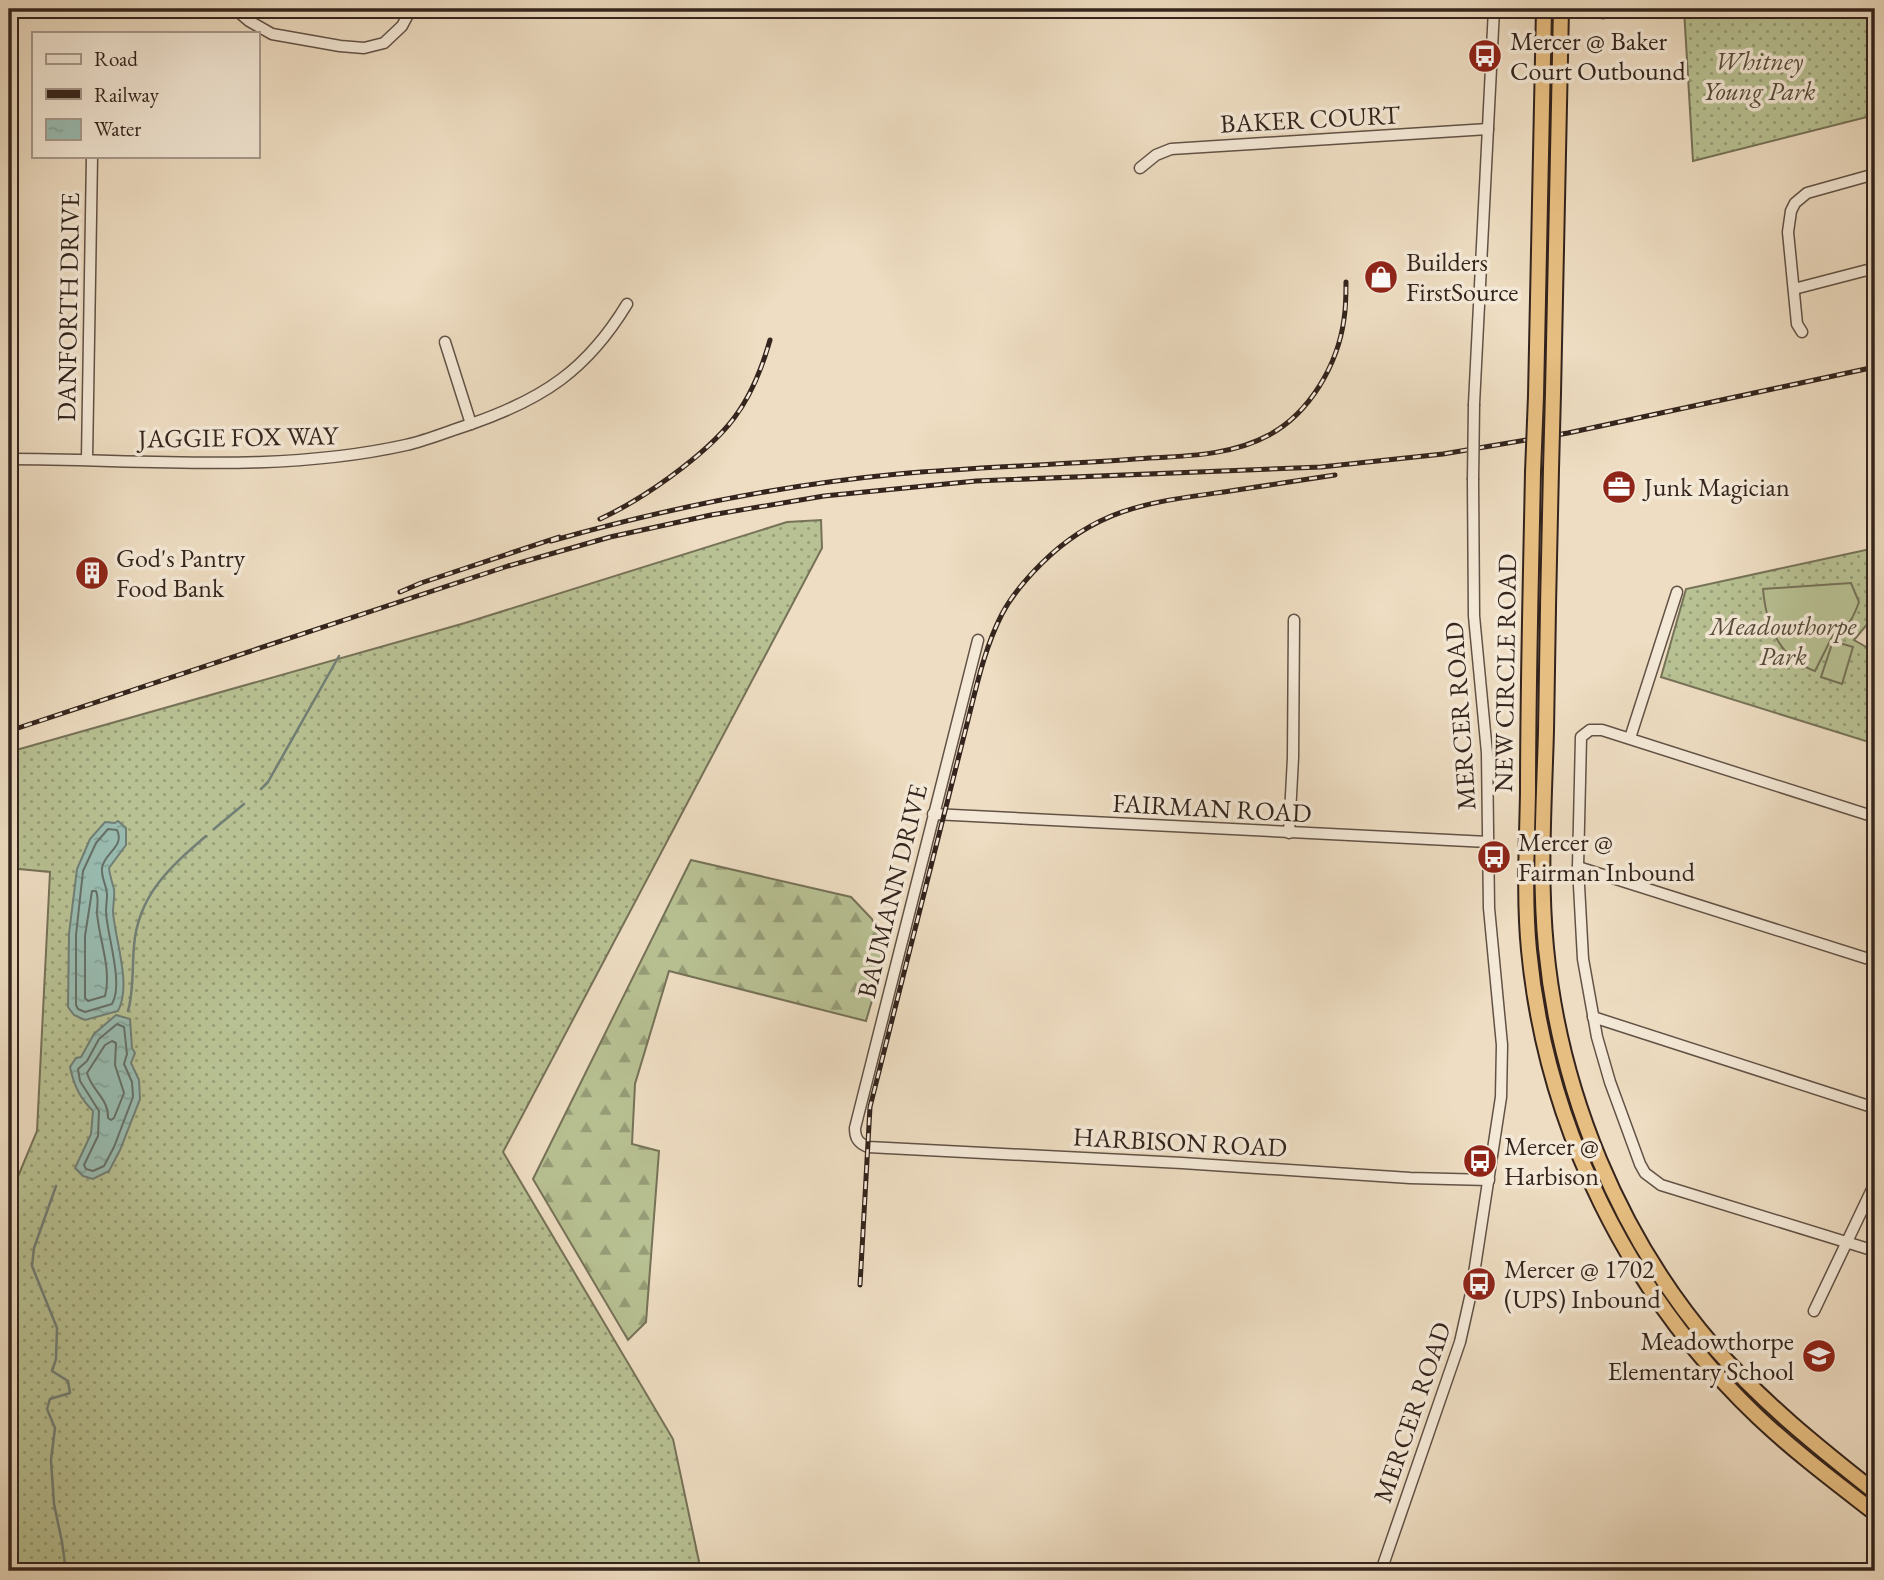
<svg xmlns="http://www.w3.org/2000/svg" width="1884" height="1580" font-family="'EB Garamond',serif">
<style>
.grass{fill:url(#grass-dots);stroke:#767258;stroke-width:2}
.forest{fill:url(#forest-firs);stroke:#767258;stroke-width:2}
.pitch{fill:#b8c193;stroke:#767258;stroke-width:2}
.water{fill:url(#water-ripples);stroke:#717f76;stroke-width:2}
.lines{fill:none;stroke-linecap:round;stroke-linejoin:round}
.shore{stroke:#667067;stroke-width:2}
.stream{stroke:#717f76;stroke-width:2.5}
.minor-casing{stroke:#625246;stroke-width:13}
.highway-casing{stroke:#34241d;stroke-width:18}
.minor{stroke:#f4e9d7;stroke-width:10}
.highway{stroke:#e7be81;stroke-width:14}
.rail-casing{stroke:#34241d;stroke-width:5}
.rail{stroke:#f4e9d7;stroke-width:2.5;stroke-dasharray:8;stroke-linecap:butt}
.minor-bridge-casing{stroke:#625246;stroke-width:13;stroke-linecap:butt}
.highway-bridge-casing{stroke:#34241d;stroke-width:18;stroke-linecap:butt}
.minor-bridge{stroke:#f4e9d7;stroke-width:10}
.highway-bridge{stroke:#e7be81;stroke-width:14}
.labels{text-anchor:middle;stroke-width:7;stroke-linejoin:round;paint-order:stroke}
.poi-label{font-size:26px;fill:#34241d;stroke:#f4e9d7;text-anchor:start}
.park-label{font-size:26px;font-style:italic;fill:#554b3a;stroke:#f4e9d7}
.street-label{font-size:26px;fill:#34241d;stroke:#f4e9d7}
</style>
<defs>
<pattern id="grass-dots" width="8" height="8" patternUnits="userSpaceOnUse" patternTransform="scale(1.75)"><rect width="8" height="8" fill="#b8c193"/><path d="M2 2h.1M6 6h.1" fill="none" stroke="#969d77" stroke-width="1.8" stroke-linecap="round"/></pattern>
<pattern id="forest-firs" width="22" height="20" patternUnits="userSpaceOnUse" patternTransform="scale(1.75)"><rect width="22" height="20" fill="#b8c193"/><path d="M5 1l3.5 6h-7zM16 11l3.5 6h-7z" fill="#969d77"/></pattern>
<pattern id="water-ripples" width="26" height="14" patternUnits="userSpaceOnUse" patternTransform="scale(1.75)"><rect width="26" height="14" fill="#99bcb1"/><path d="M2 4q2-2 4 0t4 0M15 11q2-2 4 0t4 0" fill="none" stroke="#84a198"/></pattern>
</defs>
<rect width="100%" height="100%" fill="#eeddc2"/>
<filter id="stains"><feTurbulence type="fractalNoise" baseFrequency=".00286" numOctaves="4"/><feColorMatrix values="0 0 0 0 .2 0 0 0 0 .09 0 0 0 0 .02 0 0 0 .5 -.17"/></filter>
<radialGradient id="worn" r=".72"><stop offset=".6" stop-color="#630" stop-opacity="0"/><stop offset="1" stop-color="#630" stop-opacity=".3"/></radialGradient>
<g class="grass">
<path d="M 1684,9 L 1875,9 L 1875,115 L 1693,161 Z"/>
<path d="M 821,520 L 822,548 L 503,1152 L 673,1439 L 701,1571 L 9,1571 L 9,1198 L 37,1131 L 50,872 L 9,868 L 9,752 L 465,623 L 787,522 Z"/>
<path d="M 1875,548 L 1875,615 L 1854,640 L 1875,652 L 1875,744 L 1661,677 L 1686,589 Z"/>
</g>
<path class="forest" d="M 691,860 L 851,897 L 872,919 L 885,956 L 866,1021 L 669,971 L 635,1084 L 632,1144 L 659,1151 L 646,1322 L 628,1340 L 533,1179 Z"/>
<g class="pitch">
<path d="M 1851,583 L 1859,602 C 1854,616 1848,629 1833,635 L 1815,671 C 1778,658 1766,624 1763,589 Z"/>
<path d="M 1833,641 L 1853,647 L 1842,684 L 1821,677 Z"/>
</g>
<g class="water">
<path d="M 118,821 L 126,828 L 126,845 L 109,868 C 110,876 112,882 114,889 C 115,896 113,905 113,912 C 115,940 132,985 118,1011 L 85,1020 L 74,1015 L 68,1007 L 69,934 L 77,869 L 90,839 L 105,822 L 115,823 Z"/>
<path d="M 116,1015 L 130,1019 L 132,1048 L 135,1053 L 131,1063 L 139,1080 L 140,1099 L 120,1150 L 109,1171 L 93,1179 L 83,1176 L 75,1168 L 91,1134 L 93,1111 C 80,1098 74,1086 70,1067 L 76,1058 L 81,1057 L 94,1034 Z"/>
</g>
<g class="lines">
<g class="shore">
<path d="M 108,829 L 117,830 C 125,847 104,853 102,868 C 101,878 107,886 107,895 C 107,901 106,906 106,912 C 107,935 124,984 112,1004 L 85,1012 L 78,1009 L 76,1005 L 76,935 L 83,871 L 96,843 Z"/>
<path d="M 92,891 L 96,891 C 99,898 97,905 97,913 C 99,940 112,969 105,996 L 88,1001 L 85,998 L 85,936 Z"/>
<path d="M 117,1024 L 124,1027 L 127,1054 L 124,1064 L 132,1082 L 133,1097 L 114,1147 L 104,1166 L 93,1171 L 86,1169 L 84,1165 L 98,1136 L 99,1111 L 80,1081 L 78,1069 L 87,1061 L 99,1039 Z"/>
<path d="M 112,1041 L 116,1043 L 115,1065 L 124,1093 L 114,1118 L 111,1120 L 108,1118 C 109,1099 92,1091 87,1073 L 105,1045 Z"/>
</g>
<g class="stream">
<path d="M 261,789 L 268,782 L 339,656"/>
<path d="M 214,829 L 244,804"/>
<path d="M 128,1011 C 134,990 132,967 134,946 C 138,895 170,867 206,836"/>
<path d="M 56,1186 L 34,1248 L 32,1266 L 57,1328 L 56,1359 L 52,1371 L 68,1381 L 70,1393 L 50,1399 L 47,1409 L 55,1428 L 51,1460 L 54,1504 L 62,1542 L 66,1571"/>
</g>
<g class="minor-casing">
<g id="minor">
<path d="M 235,9 L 249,21 L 272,34 L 340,46 L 364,48 L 384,43 L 402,26 L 411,9"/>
<path d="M 1603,9 L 1603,13"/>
<path d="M 1140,168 L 1156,155 L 1171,149 L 1488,129"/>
<path d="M 1794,289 L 1875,268"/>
<path d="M 1802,332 L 1797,324 L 1788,232 L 1791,211 L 1795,203 L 1807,193 L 1875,174"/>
<path d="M 445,342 L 471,424"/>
<path d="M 1474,404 L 1494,9"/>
<path d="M 9,459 C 141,459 276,474 406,445 C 428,440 449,431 471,424 C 543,399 587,370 627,304"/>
<path d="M 87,459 L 92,156"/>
<path d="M 978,640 L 855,1128 C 855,1138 858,1143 868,1147 L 1182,1163 L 1410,1178 L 1489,1180"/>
<path d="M 1630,738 L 1677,592"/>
<path d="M 933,814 L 1488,842"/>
<path d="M 1875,817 L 1602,730 L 1590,730 L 1581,737 L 1578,867 L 1583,959 L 1597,1037 L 1610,1082 L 1640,1164 L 1645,1173 L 1661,1185 L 1875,1251"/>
<path d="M 1289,833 L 1293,758 L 1294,620"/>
<path d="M 1578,867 L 1875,961"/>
<path d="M 1593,1017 L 1875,1108"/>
<path d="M 1814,1311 L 1875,1183"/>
<path d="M 1381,1571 L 1460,1342 L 1471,1293 L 1501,1097 L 1502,1045 L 1489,908 L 1487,753 L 1474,616 L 1473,480"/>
</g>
</g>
<g class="highway-casing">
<g id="highway">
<path d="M 1553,393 L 1561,9"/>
<path d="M 1536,396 L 1544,9"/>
<path d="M 1551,469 C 1549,556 1547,644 1546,731 C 1544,803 1539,876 1546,948 C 1560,1093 1619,1237 1714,1347 C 1762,1402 1818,1447 1875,1492"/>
<path d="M 1533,472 C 1531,579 1528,686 1528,793 C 1527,845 1524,898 1529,950 C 1546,1128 1629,1294 1758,1417 C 1795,1452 1835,1482 1875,1513"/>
</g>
</g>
<use href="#minor" class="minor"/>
<use href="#highway" class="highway"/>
<g class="rail-casing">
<g id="rail">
<path d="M 600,519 C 626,507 648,493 670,477 C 726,436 751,407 770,340"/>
<path d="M 551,541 C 664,509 781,485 898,474 C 977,467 1056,465 1135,459 C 1180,456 1229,457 1269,435 C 1310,413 1338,364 1344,319 C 1346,307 1346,295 1346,282"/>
<path d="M 400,592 L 421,583 L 559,537"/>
<path d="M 9,731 L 508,566 L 610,537 L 711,515 L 824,496 L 976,481 L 1321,467 L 1443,454 L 1568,433 L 1875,367"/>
<path d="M 860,1285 L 870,1107 L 968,720 C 977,684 985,647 1002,614 C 1012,595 1026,579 1041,564 C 1099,506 1153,502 1230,491 C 1265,486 1300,480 1335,475"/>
</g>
</g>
<use href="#rail" class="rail"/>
<g class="minor-bridge-casing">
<path id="minor-bridge" d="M 1473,480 L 1474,404"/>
</g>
<g class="highway-bridge-casing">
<g id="highway-bridge">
<path d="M 1551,469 L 1553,393"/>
<path d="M 1533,472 L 1536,396"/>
</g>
</g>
<use href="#minor-bridge" class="minor-bridge"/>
<use href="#highway-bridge" class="highway-bridge"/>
</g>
<defs>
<g id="bus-disc" transform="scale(1.75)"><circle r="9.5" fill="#8f2418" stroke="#f4e9d7"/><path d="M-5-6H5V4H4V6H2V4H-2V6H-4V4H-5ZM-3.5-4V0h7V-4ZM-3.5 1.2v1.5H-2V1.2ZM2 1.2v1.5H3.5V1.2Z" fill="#fff"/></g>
<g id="shop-disc" transform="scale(1.75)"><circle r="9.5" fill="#8f2418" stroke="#f4e9d7"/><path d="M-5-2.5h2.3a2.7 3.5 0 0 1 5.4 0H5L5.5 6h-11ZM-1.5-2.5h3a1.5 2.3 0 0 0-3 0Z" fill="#fff"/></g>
<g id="office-disc" transform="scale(1.75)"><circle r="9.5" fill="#8f2418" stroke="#f4e9d7"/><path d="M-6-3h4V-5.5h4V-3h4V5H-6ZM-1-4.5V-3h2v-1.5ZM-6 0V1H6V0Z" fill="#fff"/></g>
<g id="building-disc" transform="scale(1.75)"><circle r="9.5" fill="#8f2418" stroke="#f4e9d7"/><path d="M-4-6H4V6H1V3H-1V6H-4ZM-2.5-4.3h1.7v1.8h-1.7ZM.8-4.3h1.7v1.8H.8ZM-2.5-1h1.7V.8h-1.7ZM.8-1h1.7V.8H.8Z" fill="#fff"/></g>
<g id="school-disc" transform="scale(1.75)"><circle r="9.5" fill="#8f2418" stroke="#f4e9d7"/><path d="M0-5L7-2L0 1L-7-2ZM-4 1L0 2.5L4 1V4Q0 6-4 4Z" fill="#fff"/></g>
</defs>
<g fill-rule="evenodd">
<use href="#bus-disc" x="1485" y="56"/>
<use href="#shop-disc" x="1381" y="277"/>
<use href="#office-disc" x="1619" y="487"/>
<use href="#building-disc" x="92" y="573"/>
<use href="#bus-disc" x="1494" y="857"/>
<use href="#bus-disc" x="1480" y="1161"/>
<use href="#bus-disc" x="1479" y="1284"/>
<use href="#school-disc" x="1819" y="1356"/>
</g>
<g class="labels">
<g class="poi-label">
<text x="1510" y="50">Mercer @ Baker<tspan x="1510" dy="30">Court Outbound</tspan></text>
<text x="1406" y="271">Builders<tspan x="1406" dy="30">FirstSource</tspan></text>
<text x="1644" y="496">Junk Magician</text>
<text x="116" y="567">God's Pantry<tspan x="116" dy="30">Food Bank</tspan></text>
<text x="1518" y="851">Mercer @<tspan x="1518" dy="30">Fairman Inbound</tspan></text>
<text x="1504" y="1155">Mercer @<tspan x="1504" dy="30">Harbison</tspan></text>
<text x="1504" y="1278">Mercer @ 1702<tspan x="1504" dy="30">(UPS) Inbound</tspan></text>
<text x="1794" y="1350" text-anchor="end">Meadowthorpe<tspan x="1794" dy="30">Elementary School</tspan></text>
</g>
<g class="park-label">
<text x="1759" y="70">Whitney<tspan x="1759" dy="30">Young Park</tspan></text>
<text x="1783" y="635">Meadowthorpe<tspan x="1783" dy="30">Park</tspan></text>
</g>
<g class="street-label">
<text transform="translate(1310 119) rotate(-3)" y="9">BAKER COURT</text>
<text transform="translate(68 307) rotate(-89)" y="9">DANFORTH DRIVE</text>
<text transform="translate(238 437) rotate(-1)" y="9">JAGGIE FOX WAY</text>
<text transform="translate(1505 673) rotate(-89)" y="9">NEW CIRCLE ROAD</text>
<text transform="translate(1460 716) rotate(-94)" y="9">MERCER ROAD</text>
<text transform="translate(1212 808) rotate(3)" y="9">FAIRMAN ROAD</text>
<text transform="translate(892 891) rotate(-76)" y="9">BAUMANN DRIVE</text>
<text transform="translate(1180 1142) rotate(3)" y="9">HARBISON ROAD</text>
<text transform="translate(1412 1412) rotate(-71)" y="9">MERCER ROAD</text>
</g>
</g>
<rect width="1884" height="1580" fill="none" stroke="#eeddc2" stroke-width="35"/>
<rect x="10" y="10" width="1863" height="1559" fill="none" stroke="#34241d" stroke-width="3.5"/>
<rect x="18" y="18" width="1849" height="1545" fill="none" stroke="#34241d" stroke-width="2"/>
<rect x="32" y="32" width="228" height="126" fill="#f4e9d7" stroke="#a79a8d" stroke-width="2"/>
<rect x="46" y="54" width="35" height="10" fill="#f4e9d7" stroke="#a79a8d" stroke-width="2"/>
<text x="94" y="66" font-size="21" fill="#34241d">Road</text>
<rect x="46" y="89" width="35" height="10" fill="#34241d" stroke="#a79a8d" stroke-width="2"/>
<text x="94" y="102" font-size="21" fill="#34241d">Railway</text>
<rect x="46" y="119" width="35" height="21" fill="url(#water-ripples)" stroke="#a79a8d" stroke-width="2"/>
<text x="94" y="136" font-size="21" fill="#34241d">Water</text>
<rect width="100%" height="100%" filter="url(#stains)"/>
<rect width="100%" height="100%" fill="url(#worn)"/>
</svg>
